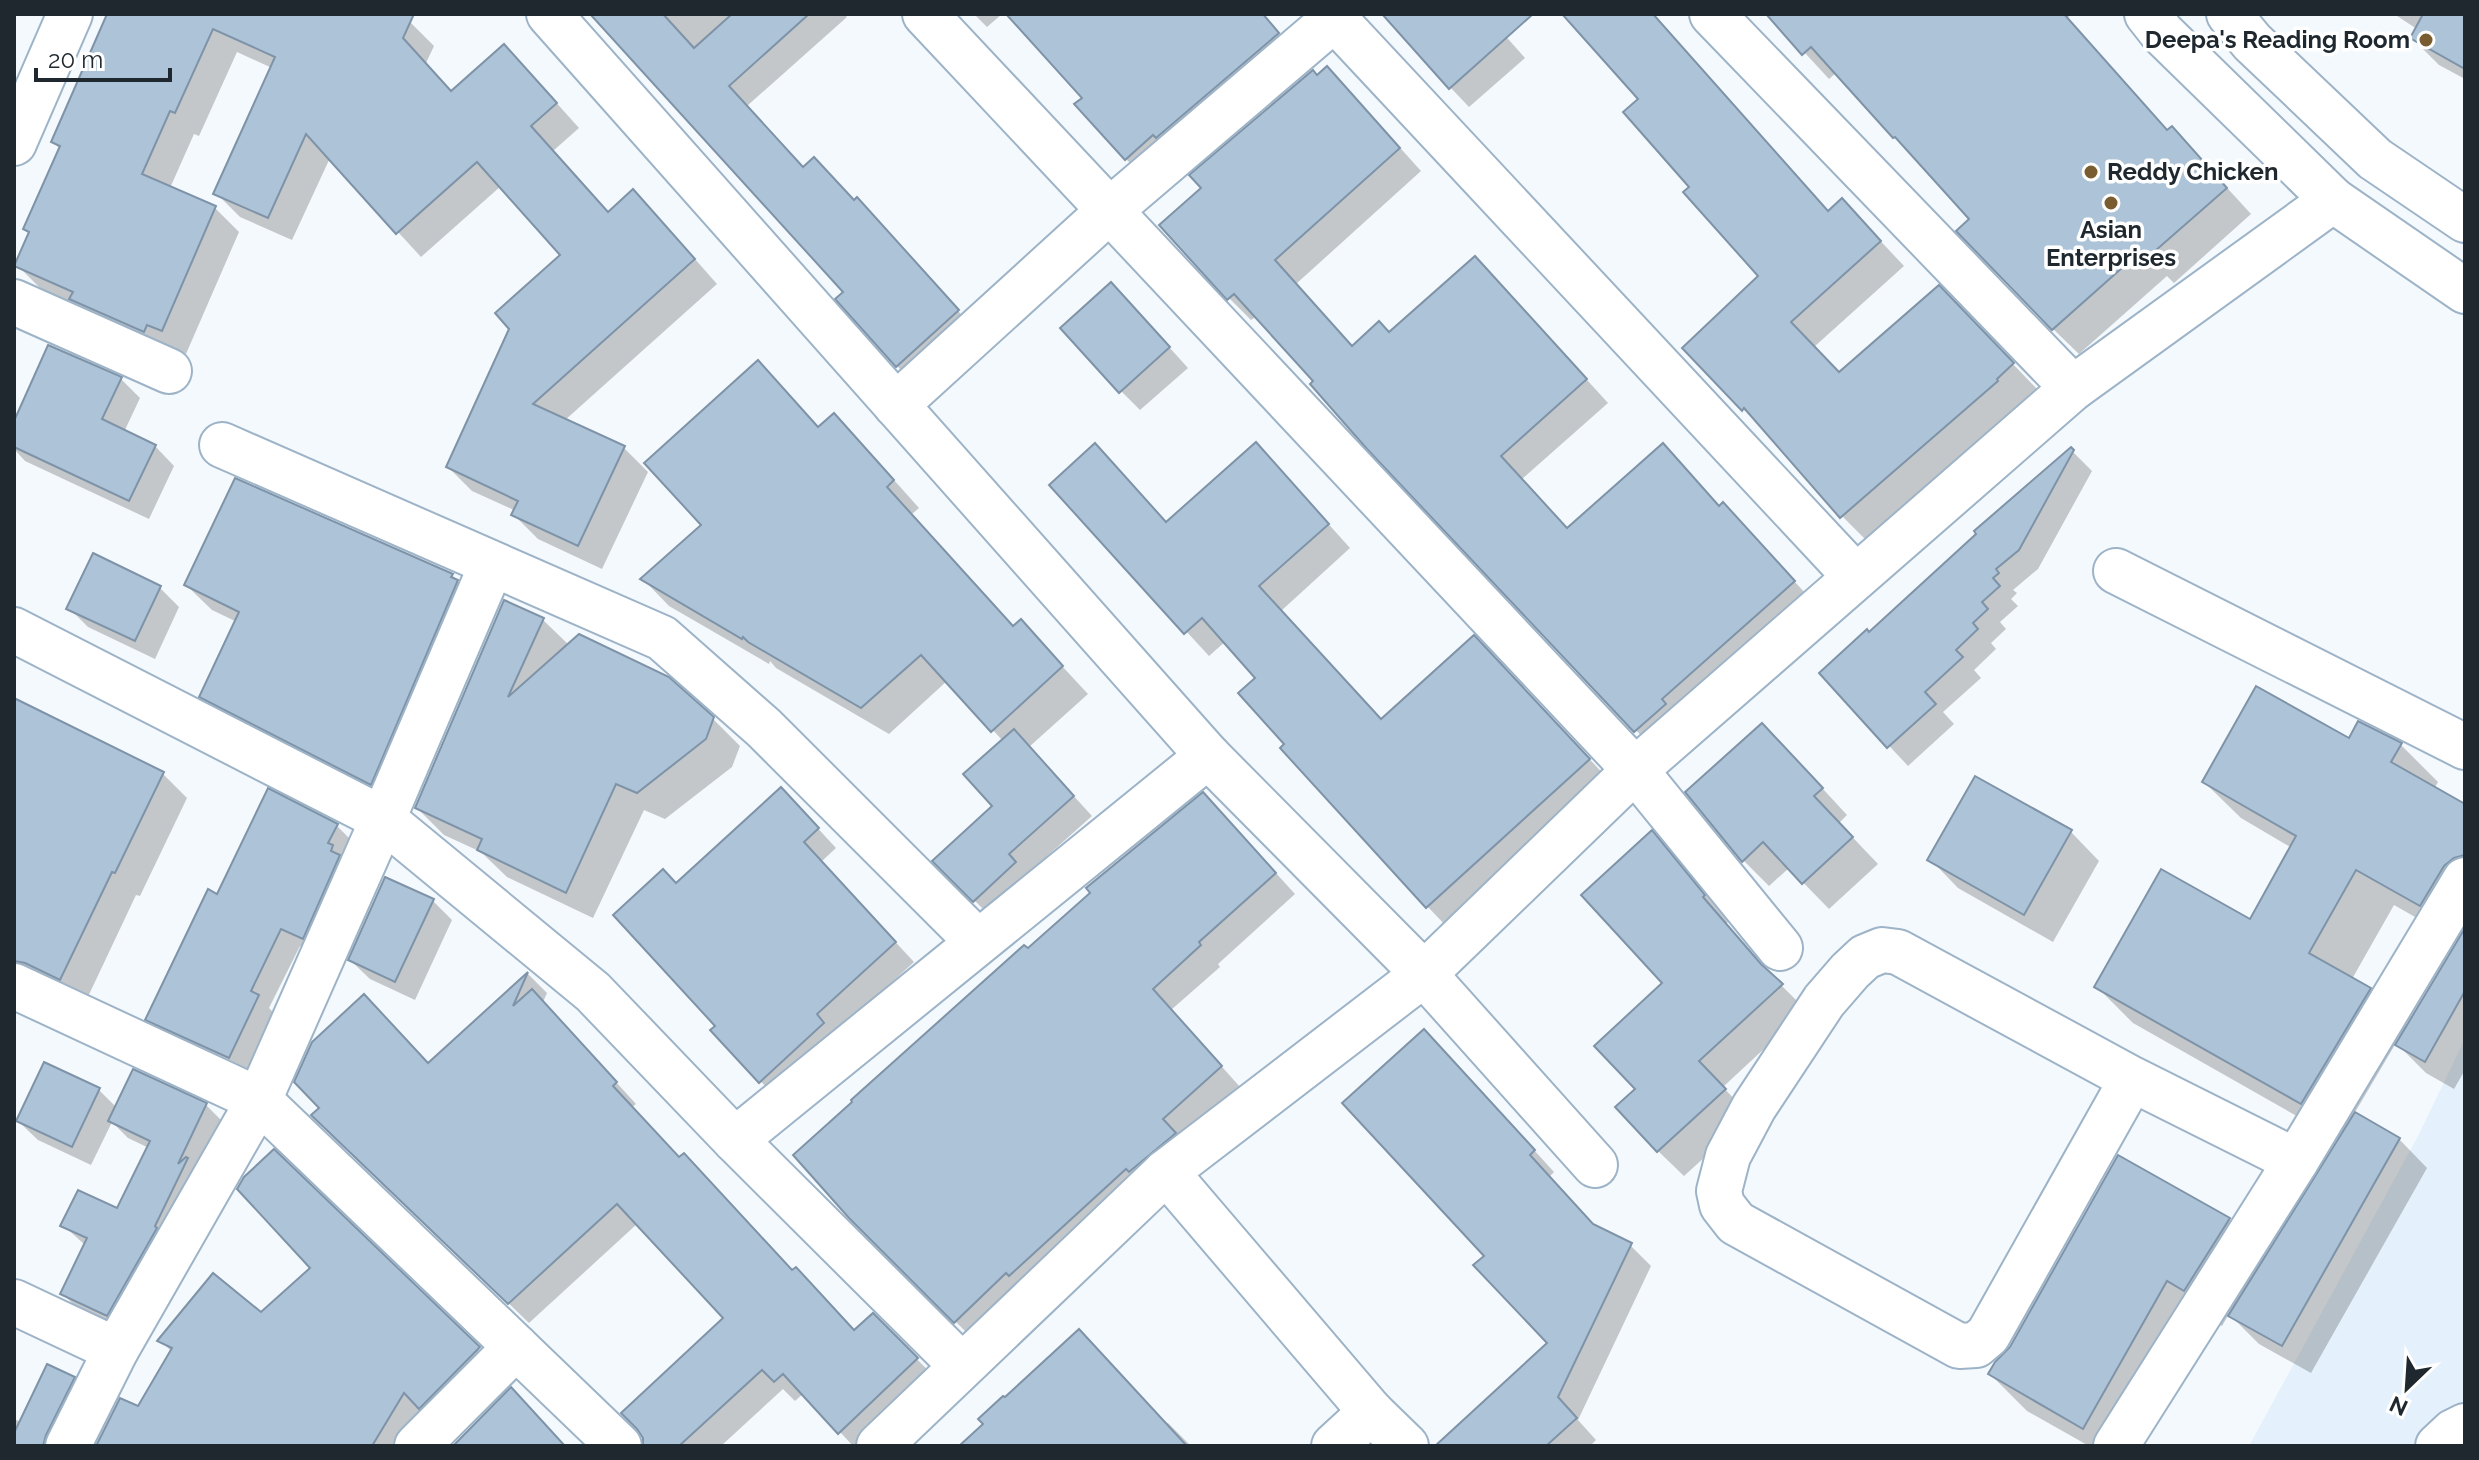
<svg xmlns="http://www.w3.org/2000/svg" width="2479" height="1460" font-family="Raleway,sans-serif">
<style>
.built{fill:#e4f0fb}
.shadow{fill:#0003;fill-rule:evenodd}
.building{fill:#adc3d7;stroke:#7e93a7;stroke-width:2}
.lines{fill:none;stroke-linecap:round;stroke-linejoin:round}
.minor-casing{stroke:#9db3c7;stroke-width:48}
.major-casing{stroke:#9db3c7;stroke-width:48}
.minor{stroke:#fff;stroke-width:44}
.major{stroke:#fff;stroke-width:44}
.poi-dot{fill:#795d30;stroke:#fff;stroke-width:3}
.labels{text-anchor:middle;stroke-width:7;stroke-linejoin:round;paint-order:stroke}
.poi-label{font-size:24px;font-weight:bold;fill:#1f282f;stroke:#fff;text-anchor:end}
</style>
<rect width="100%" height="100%" fill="#f4f9fd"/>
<path class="built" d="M 2465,1039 L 2465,1446 L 2249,1446 L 2418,1136 Z"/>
<g class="shadow">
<path d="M 112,14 L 392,14 L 410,22 L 434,46 L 426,63 L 452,92 L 527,70 L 579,128 L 553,151 L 609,213 L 657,216 L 717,284 L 564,421 L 624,448 L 648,472 L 602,569 L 538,539 L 514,515 L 516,511 L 472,491 L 448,467 L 563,255 L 501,186 L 421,257 L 330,158 L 292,240 L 240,217 L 216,193 L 272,68 L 237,52 L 199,136 L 194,134 L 170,188 L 215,208 L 239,232 L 186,354 L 171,347 L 168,355 L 96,323 L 80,307 L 41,289 L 17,265 L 30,234 L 25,229 L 60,149 L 53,142 Z"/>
<path d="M 592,14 L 844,14 L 847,17 L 747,106 L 804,169 L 876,219 L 976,331 L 916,385 L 897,366 L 845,292 Z"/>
<path d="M 974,14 L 1002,14 L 987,27 Z"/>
<path d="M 1008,14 L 1262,14 L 1299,55 L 1147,180 L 1126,159 L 1085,98 Z"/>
<path d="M 1396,14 L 1486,14 L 1525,58 L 1469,107 L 1450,87 Z"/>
<path d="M 1564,14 L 1652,14 L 1829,212 L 1842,200 L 1904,266 L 1814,347 L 1840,374 L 1963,312 L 2037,389 L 2019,404 L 2021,406 L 1866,540 L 1842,516 L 1768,432 L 1743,409 L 1760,276 L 1692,187 L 1641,99 Z"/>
<path d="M 1769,14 L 2072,14 L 2067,18 L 2141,101 L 2169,132 L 2172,129 L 2197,155 L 2251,214 L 2174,283 L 2167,276 L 2079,354 L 2053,329 L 1971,219 L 1837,72 L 1829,79 Z"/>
<path d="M 2394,14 L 2465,14 L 2465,79 L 2439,65 L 2412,38 L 2417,29 Z"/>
<path d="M 1317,77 L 1349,91 L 1421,171 L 1296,284 L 1353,347 L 1390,335 L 1497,281 L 1608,403 L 1522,479 L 1568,530 L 1685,468 L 1720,507 L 1745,527 L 1815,604 L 1657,753 L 1257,316 L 1251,320 L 1229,298 Z"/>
<path d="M 1130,304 L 1188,368 L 1140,410 L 1121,391 Z"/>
<path d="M 758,363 L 820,428 L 860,442 L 919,508 L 912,514 L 1014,627 L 1021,622 L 1088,694 L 1029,747 L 1092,816 L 1027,874 L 1034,883 L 993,919 L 935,861 L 995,806 L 1003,741 L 947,681 L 889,734 L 776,668 L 770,661 L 769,664 L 669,606 L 643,579 L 703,525 Z"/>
<path d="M 121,379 L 140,398 L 124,432 L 155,446 L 174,466 L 149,519 L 25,461 L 14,449 L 14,424 Z"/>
<path d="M 2071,450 L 2092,471 L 2038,569 L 2013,590 L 2017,593 L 2011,599 L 2018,606 L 2000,622 L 2006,629 L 1991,643 L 1996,649 L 1974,670 L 1981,678 L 1943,712 L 1954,724 L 1908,766 L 1821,673 L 1869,634 Z"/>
<path d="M 1279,469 L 1350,548 L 1281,611 L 1382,720 L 1497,661 L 1612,783 L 1450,930 L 1427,906 L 1258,678 L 1226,641 L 1209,656 L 1052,485 L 1167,524 Z"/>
<path d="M 452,575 L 477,601 L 396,808 L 227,722 L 202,696 L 237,622 L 212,610 L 186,585 Z"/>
<path d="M 160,588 L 179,607 L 155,659 L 88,627 L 69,608 Z"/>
<path d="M 505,603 L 543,620 L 569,645 L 712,718 L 740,746 L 732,767 L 665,819 L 644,810 L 593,918 L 507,877 L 481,852 L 444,835 L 417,808 Z"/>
<path d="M 14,700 L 163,774 L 187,798 L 140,896 L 136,895 L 85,1003 L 14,986 Z"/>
<path d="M 2359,724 L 2401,745 L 2438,782 L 2434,789 L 2465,806 L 2465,1070 L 2454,1089 L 2426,1073 L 2396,1043 L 2354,1114 L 2399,1139 L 2427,1168 L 2311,1373 L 2259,1344 L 2229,1314 L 2222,1326 L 2204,1317 L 2131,1446 L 2089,1446 L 2027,1411 L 1990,1374 L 2011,1348 L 2119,1158 L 2229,1220 L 2267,1257 L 2339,1140 L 2133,1023 L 2097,987 L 2251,922 L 2292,848 L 2241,818 L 2204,782 L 2350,741 ZM 2394,905 L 2459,942 L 2408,1028 L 2370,990 L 2352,979 Z"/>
<path d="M 1788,751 L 1847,815 L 1839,823 L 1878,864 L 1829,909 L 1789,868 L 1769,886 L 1743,860 Z"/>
<path d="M 1976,778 L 2071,832 L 2099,861 L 2053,942 L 1958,888 L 1930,859 Z"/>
<path d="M 800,809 L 836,848 L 821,862 L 914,962 L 834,1035 L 779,1101 L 713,1030 L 718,1026 L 676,885 Z"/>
<path d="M 1223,815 L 1295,894 L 1218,964 L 1220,967 L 1171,1010 L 1241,1088 L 976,1342 L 851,1217 L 1028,951 Z"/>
<path d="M 336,825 L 355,844 L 321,956 L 300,946 L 269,1008 L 276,1015 L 247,1075 L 166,1037 L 148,1019 L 218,896 Z"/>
<path d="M 1652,833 L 1677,858 L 1728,922 L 1726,924 L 1776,980 L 1806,1010 L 1723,1087 L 1750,1116 L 1684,1176 L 1658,1151 L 1638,1089 L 1665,984 Z"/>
<path d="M 433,901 L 452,920 L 415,1000 L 370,979 L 350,960 Z"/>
<path d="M 528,974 L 547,993 L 543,1002 L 636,1104 L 632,1107 L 680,1159 L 793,1272 L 855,1332 L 873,1316 L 937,1379 L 866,1446 L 853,1446 L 804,1393 L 795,1401 L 783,1389 L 721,1446 L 645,1446 L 726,1319 L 637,1224 L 529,1323 L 334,1135 L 429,1065 Z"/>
<path d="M 1445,1052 L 1554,1172 L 1549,1177 L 1596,1228 L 1630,1245 L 1651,1266 L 1578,1420 L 1596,1440 L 1590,1446 L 1438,1446 L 1550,1343 L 1486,1256 Z"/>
<path d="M 99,1090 L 117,1108 L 206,1105 L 223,1122 L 124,1332 L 79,1310 L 62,1293 L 85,1245 L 63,1225 L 118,1211 L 149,1148 L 128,1138 L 112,1122 L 91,1165 L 38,1140 L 18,1121 Z"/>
<path d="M 274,1152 L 500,1370 L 406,1446 L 98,1446 L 139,1409 L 172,1352 L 160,1340 L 261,1315 L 312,1268 Z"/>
<path d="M 73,1379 L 95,1400 L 72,1446 L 14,1446 L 14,1419 L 21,1422 Z"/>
<path d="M 1168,1423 L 1191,1446 L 962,1446 L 1166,1424 Z"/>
</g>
<g class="building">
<path d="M 107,14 L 414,14 L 403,38 L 451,91 L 504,44 L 557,103 L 531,126 L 608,212 L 633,189 L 695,259 L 533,404 L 625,446 L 578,546 L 511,515 L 518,501 L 446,467 L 509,329 L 495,313 L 560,255 L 477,162 L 396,234 L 306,134 L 268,218 L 213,194 L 275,57 L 213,29 L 175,113 L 170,111 L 142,174 L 216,206 L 162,331 L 147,325 L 144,332 L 69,299 L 73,292 L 14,266 L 29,232 L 23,229 L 60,146 L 51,142 Z"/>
<path d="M 590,14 L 663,14 L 694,48 L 732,14 L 809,14 L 729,86 L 803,167 L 814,157 L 854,200 L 857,197 L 959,310 L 896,367 L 835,299 L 843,292 Z"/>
<path d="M 1006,14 L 1263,14 L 1279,33 L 1156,138 L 1153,135 L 1125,160 L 1074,104 L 1082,98 Z"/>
<path d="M 1382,14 L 1533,14 L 1449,89 Z"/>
<path d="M 1562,14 L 1653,14 L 1828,211 L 1842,198 L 1881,241 L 1791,322 L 1839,372 L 1939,285 L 2014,363 L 1997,379 L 1998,381 L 1840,518 L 1744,408 L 1742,411 L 1682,348 L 1758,276 L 1683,192 L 1689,187 L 1623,112 L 1638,99 Z"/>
<path d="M 1766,14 L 2064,14 L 2167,130 L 2172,126 L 2227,188 L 2147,258 L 2141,251 L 2052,330 L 1956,231 L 1969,219 L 1895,137 L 1893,138 L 1811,47 L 1802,55 Z"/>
<path d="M 2423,14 L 2465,14 L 2465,69 L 2410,38 Z"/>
<path d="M 1327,66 L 1400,148 L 1275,260 L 1352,346 L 1379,321 L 1389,332 L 1475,256 L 1587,379 L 1501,456 L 1567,528 L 1663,443 L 1719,506 L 1723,502 L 1795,581 L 1662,699 L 1666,704 L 1634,732 L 1367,449 L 1310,384 L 1313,381 L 1234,294 L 1227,300 L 1159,225 L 1201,188 L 1189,175 L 1313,70 L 1317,75 Z"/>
<path d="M 1111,282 L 1170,347 L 1119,393 L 1060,328 Z"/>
<path d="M 48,345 L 122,377 L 102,419 L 156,445 L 129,501 L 14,447 L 14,421 Z"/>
<path d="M 758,360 L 818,427 L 834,413 L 894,480 L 887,487 L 1013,626 L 1021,619 L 1063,666 L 991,732 L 921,655 L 861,708 L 748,642 L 743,637 L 742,639 L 640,579 L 701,525 L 644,463 Z"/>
<path d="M 1256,442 L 1329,524 L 1259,586 L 1381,719 L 1474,635 L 1590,759 L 1426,908 L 1280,748 L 1284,744 L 1238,693 L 1255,678 L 1202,618 L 1184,634 L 1049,485 L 1095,443 L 1166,522 Z"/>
<path d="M 2071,447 L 2074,450 L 2019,550 L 1996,569 L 1999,573 L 1993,578 L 2000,586 L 1982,602 L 1988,609 L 1973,623 L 1978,629 L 1956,650 L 1963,657 L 1925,692 L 1936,704 L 1887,748 L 1819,673 L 1867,629 L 1869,632 L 1976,534 L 1974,531 Z"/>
<path d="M 235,478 L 453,574 L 451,577 L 458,580 L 371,785 L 199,697 L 239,612 L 184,585 Z"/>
<path d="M 93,553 L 161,586 L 135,641 L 66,609 Z"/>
<path d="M 504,600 L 544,618 L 508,697 L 579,634 L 669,677 L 714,717 L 706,739 L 637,793 L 616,784 L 566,893 L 477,850 L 482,839 L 415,808 Z"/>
<path d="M 2256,686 L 2349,738 L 2358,721 L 2402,743 L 2391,762 L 2465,804 L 2465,855 L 2454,858 L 2444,866 L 2420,906 L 2356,870 L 2309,953 L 2371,988 L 2301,1104 L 2094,987 L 2161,869 L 2250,919 L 2296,836 L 2202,782 Z"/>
<path d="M 14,698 L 164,772 L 115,873 L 112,872 L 60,980 L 25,963 L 14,961 Z"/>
<path d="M 1762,723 L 1823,788 L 1814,796 L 1853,837 L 1802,884 L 1763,842 L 1742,862 L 1685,792 Z"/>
<path d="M 1014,729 L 1074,796 L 1009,854 L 1016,862 L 973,902 L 932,861 L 992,806 L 963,774 Z"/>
<path d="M 1975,776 L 2072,830 L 2024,915 L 1927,860 Z"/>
<path d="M 781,787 L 819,828 L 804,842 L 896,942 L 817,1014 L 824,1023 L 759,1083 L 710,1030 L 715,1026 L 613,915 L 663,869 L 676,883 Z"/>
<path d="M 268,788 L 338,824 L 328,843 L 333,845 L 331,851 L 340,855 L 303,939 L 281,929 L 251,991 L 259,995 L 229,1058 L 145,1020 L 208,889 L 217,894 Z"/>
<path d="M 1203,792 L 1276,873 L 1199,942 L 1201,945 L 1153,989 L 1222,1066 L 1163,1119 L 1176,1133 L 1129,1172 L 1126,1169 L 1009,1276 L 1006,1273 L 954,1323 L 849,1218 L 793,1155 L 852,1102 L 851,1100 L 1024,945 L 1028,948 L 1090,893 L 1086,888 Z"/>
<path d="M 1652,830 L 1705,895 L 1703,897 L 1761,964 L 1783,984 L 1699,1061 L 1726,1089 L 1657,1152 L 1615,1107 L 1635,1089 L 1594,1046 L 1662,983 L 1581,895 Z"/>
<path d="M 385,877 L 434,899 L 395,982 L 348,960 Z"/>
<path d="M 2465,928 L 2465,991 L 2425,1062 L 2395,1045 Z"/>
<path d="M 528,972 L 513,1006 L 532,989 L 617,1082 L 613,1086 L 679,1157 L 684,1153 L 792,1270 L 796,1267 L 854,1330 L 873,1313 L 918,1358 L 838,1434 L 783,1374 L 774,1382 L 762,1370 L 679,1446 L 643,1446 L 643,1438 L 637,1429 L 621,1413 L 723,1318 L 617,1204 L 508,1304 L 311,1115 L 319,1108 L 294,1082 L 312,1042 L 364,994 L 428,1063 Z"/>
<path d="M 1424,1029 L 1535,1150 L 1530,1155 L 1593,1224 L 1632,1243 L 1558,1397 L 1577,1418 L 1546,1446 L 1435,1446 L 1547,1343 L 1473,1265 L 1484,1256 L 1342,1103 Z"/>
<path d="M 44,1062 L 100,1088 L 72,1147 L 16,1121 Z"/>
<path d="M 133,1069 L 207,1103 L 178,1164 L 186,1157 L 188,1158 L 155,1226 L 157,1228 L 107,1316 L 60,1294 L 87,1238 L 60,1226 L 78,1190 L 117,1208 L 150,1141 L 108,1121 Z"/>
<path d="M 2355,1112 L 2400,1138 L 2282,1346 L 2228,1316 Z"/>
<path d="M 274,1149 L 480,1347 L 419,1409 L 404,1393 L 372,1446 L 96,1446 L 120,1398 L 138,1406 L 172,1348 L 157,1341 L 213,1273 L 261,1312 L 310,1268 L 237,1189 L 244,1177 Z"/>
<path d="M 2118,1155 L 2230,1218 L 2184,1291 L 2167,1281 L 2083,1429 L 1988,1374 L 1995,1362 L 2010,1347 Z"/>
<path d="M 1079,1329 L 1187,1446 L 959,1446 L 983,1424 L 978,1419 L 1003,1396 L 1005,1397 Z"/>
<path d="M 47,1364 L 75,1377 L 46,1435 L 43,1446 L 14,1446 L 14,1433 Z"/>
<path d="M 511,1387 L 565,1446 L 453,1446 Z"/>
</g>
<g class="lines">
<g class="minor-casing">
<g id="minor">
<path d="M 549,14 L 1208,756 L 1424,974 L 1595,1165"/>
<path d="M 925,14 L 1635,770 L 1780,948"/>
<path d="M 1330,14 L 1855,576"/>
<path d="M 1712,14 L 2073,388"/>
<path d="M 14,143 L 70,14"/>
<path d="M 14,302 L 169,371"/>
<path d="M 896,405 L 1109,211 L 1340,14"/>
<path d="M 222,445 L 662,638 L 764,728 L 978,942"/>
<path d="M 2116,571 L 2465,747"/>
<path d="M 14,630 L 383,819 L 593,992 L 735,1140"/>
<path d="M 14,986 L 259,1100 L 619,1446"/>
<path d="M 2132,1079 L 1988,1335 L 1976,1345 L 1959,1346 L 1736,1223 L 1722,1205 L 1719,1191 L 1728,1156 L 1754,1107 L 1824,1001 L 1850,971 L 1865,957 L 1882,950 L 1898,952 L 2132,1079 L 2296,1161"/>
<path d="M 1166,1172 L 1371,1412 L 1406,1446"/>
<path d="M 14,1302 L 116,1350"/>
<path d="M 962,1366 L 735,1140 L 1208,756"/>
<path d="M 68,1446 L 116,1350 L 259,1100 L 383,819 L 492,564"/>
<path d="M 417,1446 L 516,1347"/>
<path d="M 879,1446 L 1166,1172 L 1424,974 L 1635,770 L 2073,388 L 2333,200"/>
<path d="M 1334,1446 L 1371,1412"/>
<path d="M 2116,1446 L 2296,1161 L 2465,880"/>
<path d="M 2438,1446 L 2453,1432 L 2465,1426"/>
</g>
</g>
<g class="major-casing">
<g id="major">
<path d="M 2147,14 L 2162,33 L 2333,200 L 2465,291"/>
<path d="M 2229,14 L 2252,42 L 2375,159 L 2465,220"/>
</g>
</g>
<use href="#minor" class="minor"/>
<use href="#major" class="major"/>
</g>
<g class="poi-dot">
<circle cx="2426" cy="40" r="8"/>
<circle cx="2091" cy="172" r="8"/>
<circle cx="2111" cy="203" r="8"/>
</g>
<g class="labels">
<g class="poi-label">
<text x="2410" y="48">Deepa's Reading Room</text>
<text x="2107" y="180" text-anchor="start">Reddy Chicken</text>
<text x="2111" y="238" text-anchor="middle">Asian<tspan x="2111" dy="28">Enterprises</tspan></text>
</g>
</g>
<rect width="2479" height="1460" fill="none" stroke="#1f282f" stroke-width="32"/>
<g transform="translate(2407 1388) rotate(205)" stroke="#ffffff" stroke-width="6" paint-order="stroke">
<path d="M0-6L14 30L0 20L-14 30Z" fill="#1f282f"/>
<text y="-12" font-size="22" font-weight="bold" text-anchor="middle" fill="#1f282f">N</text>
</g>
<path d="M36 68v12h134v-12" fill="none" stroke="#1f282f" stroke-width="4"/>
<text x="48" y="68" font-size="24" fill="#1f282f" stroke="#ffffff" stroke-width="6" paint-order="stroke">20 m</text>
</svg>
